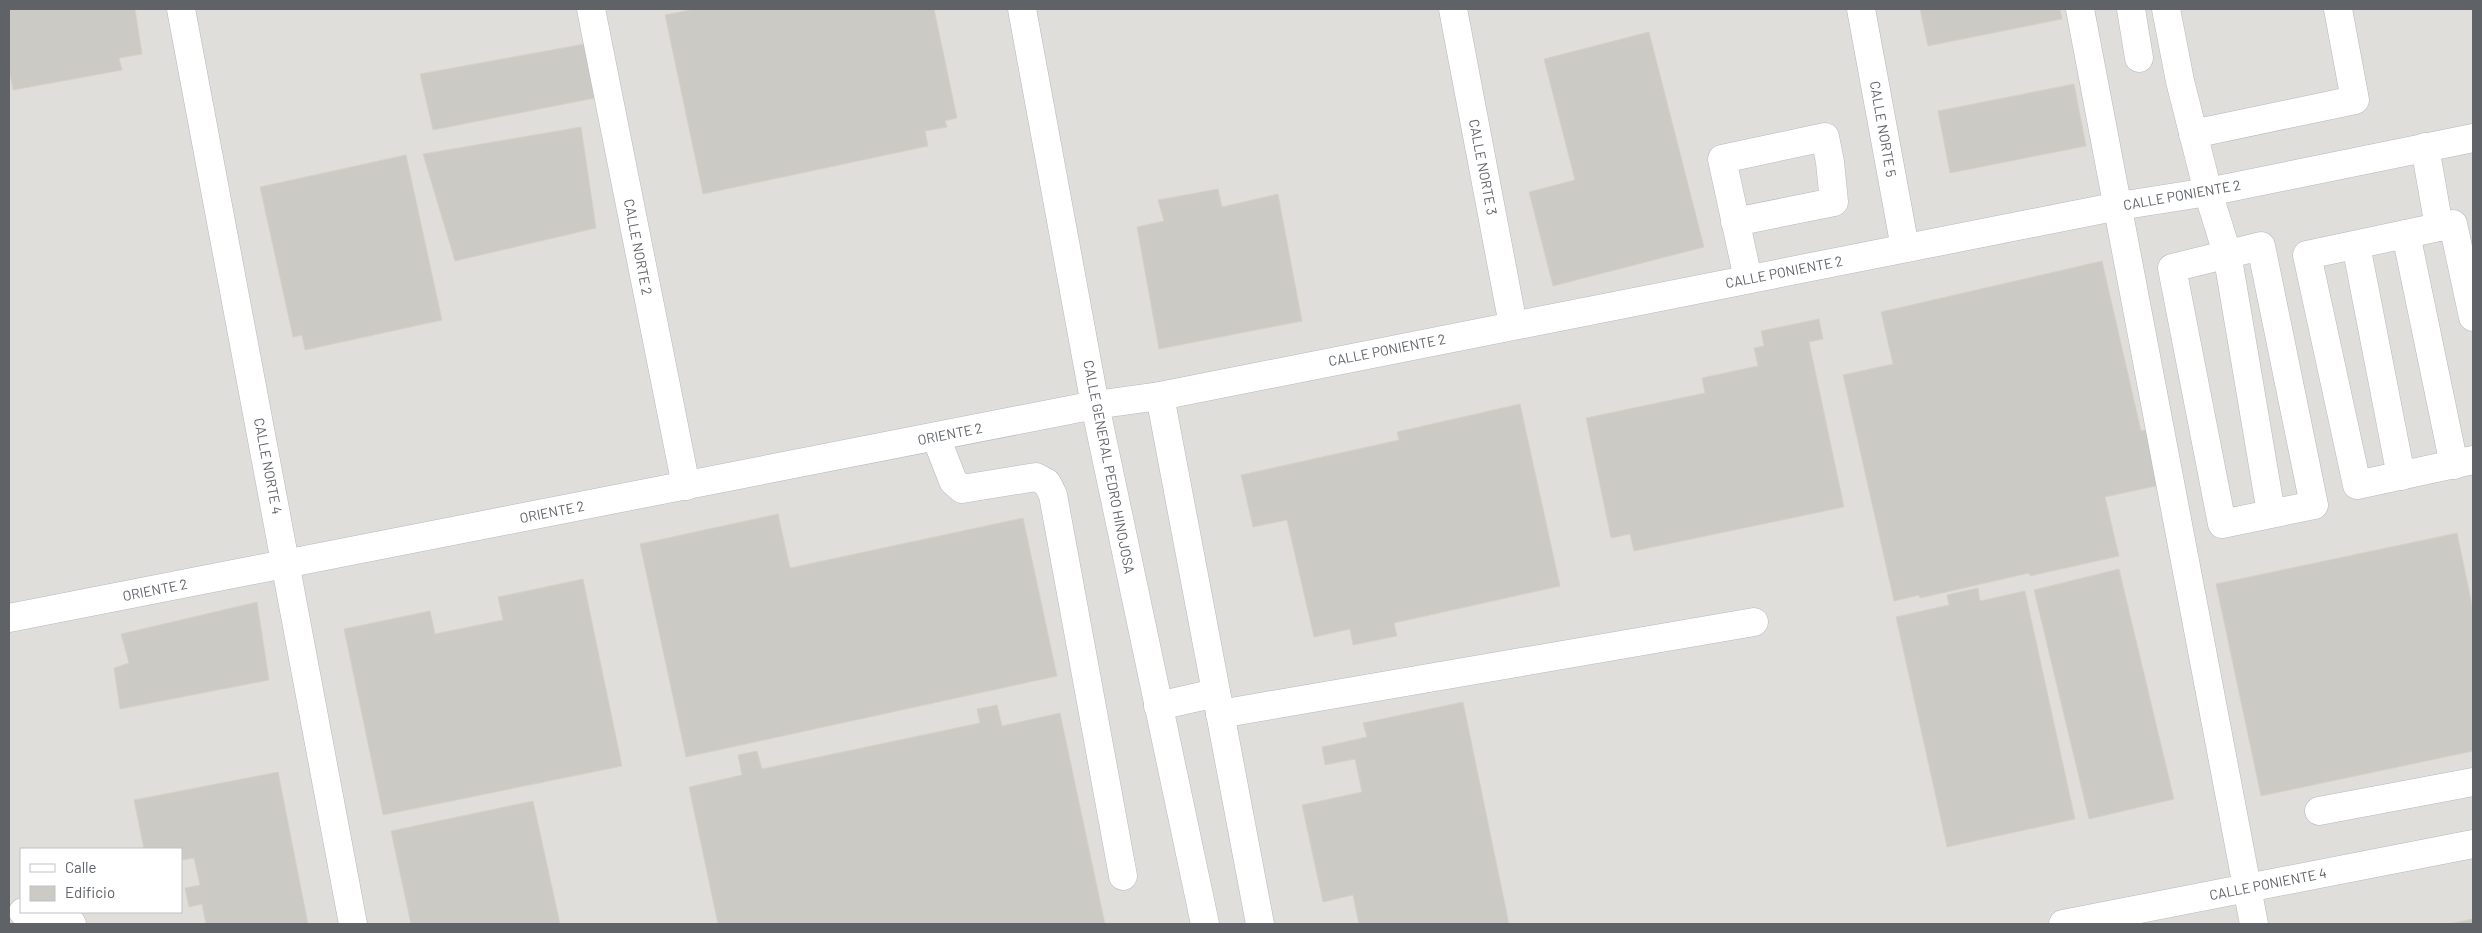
<svg xmlns="http://www.w3.org/2000/svg" width="2482" height="933" font-family="Barlow,sans-serif">
<style>
.industrial{fill:#e0deda;fill-rule:evenodd}
.building{fill:#cccac5;stroke:#d6d1c6}
.lines{fill:none;stroke-linecap:round;stroke-linejoin:round}
.minor-casing{stroke:#b5b8bc;stroke-width:29}
.minor{stroke:#fff;stroke-width:28}
.labels{text-anchor:middle;stroke-width:4;stroke-linejoin:round;paint-order:stroke}
.street-label{font-size:14px;fill:#5f6368;stroke:#fff}
</style>
<rect width="100%" height="100%" fill="#f1efe8"/>
<path class="industrial" d="M 9,9 L 2473,9 L 2473,924 L 9,924 ZM 21,849 L 181,849 L 181,912 L 21,912 Z"/>
<g class="building">
<path d="M 9,9 L 135,9 L 142,54 L 119,58 L 122,70 L 13,90 L 9,68 Z"/>
<path d="M 695,9 L 934,9 L 957,118 L 945,121 L 947,127 L 925,131 L 928,146 L 703,194 L 665,15 Z"/>
<path d="M 1920,9 L 2060,9 L 2062,19 L 1928,46 Z"/>
<path d="M 1649,32 L 1704,247 L 1553,286 L 1529,192 L 1575,180 L 1544,59 Z"/>
<path d="M 590,43 L 600,97 L 433,130 L 420,74 Z"/>
<path d="M 2074,84 L 2086,146 L 1950,173 L 1938,111 Z"/>
<path d="M 581,127 L 596,228 L 455,261 L 423,154 Z"/>
<path d="M 406,155 L 442,320 L 305,350 L 302,335 L 293,337 L 260,187 Z"/>
<path d="M 1218,189 L 1222,207 L 1278,194 L 1302,321 L 1159,349 L 1137,227 L 1164,221 L 1158,200 Z"/>
<path d="M 2102,261 L 2141,431 L 2148,430 L 2160,485 L 2105,497 L 2119,556 L 2030,576 L 2029,573 L 1920,598 L 1919,595 L 1894,601 L 1843,375 L 1893,364 L 1881,312 Z"/>
<path d="M 1819,319 L 1823,339 L 1809,342 L 1844,507 L 1634,551 L 1630,534 L 1611,538 L 1586,418 L 1705,393 L 1702,378 L 1758,366 L 1754,348 L 1764,346 L 1761,331 Z"/>
<path d="M 1520,404 L 1560,586 L 1394,623 L 1397,636 L 1353,645 L 1350,629 L 1314,637 L 1287,520 L 1253,527 L 1241,475 L 1399,440 L 1397,432 Z"/>
<path d="M 778,514 L 790,568 L 1023,518 L 1057,676 L 686,757 L 640,544 Z"/>
<path d="M 2457,533 L 2473,610 L 2473,751 L 2261,796 L 2216,584 Z"/>
<path d="M 2119,569 L 2174,799 L 2089,819 L 2034,590 Z"/>
<path d="M 583,579 L 622,766 L 383,815 L 344,629 L 430,611 L 435,634 L 503,620 L 498,597 Z"/>
<path d="M 1978,588 L 1980,601 L 2025,591 L 2075,819 L 1947,847 L 1896,617 L 1949,605 L 1947,595 Z"/>
<path d="M 257,602 L 269,680 L 120,709 L 114,668 L 129,663 L 121,634 Z"/>
<path d="M 1463,702 L 1509,924 L 1359,924 L 1353,895 L 1323,902 L 1302,805 L 1362,792 L 1355,759 L 1325,765 L 1322,747 L 1367,737 L 1363,723 Z"/>
<path d="M 997,705 L 1002,726 L 1060,713 L 1105,924 L 718,924 L 689,787 L 742,775 L 738,755 L 757,751 L 762,769 L 980,723 L 977,709 Z"/>
<path d="M 278,772 L 308,924 L 206,924 L 202,904 L 189,907 L 185,888 L 200,885 L 194,858 L 181,860 L 181,849 L 144,849 L 134,800 Z"/>
<path d="M 533,801 L 560,924 L 411,924 L 391,831 Z"/>
<path d="M 2473,919 L 2473,924 L 2449,924 Z"/>
</g>
<g class="lines">
<g class="minor-casing">
<g id="minor">
<path d="M 181,9 L 353,924"/>
<path d="M 591,9 L 686,486"/>
<path d="M 1022,9 L 1095,405 L 1205,924"/>
<path d="M 1453,9 L 1513,325"/>
<path d="M 1861,9 L 1905,248"/>
<path d="M 2080,9 L 2254,924"/>
<path d="M 2131,9 L 2139,58"/>
<path d="M 2166,9 L 2180,81 L 2208,192 L 2227,253 L 2271,513"/>
<path d="M 2193,134 L 2355,100 L 2338,9"/>
<path d="M 2425,147 L 2439,227"/>
<path d="M 1735,222 L 1834,202 L 1830,162 L 1825,137 L 1722,159 L 1748,279"/>
<path d="M 2406,234 L 2454,465"/>
<path d="M 2356,245 L 2401,476"/>
<path d="M 2261,246 L 2314,505 L 2222,524 L 2172,268 Z"/>
<path d="M 2473,317 L 2453,224 L 2307,255 L 2357,485 L 2473,460"/>
<path d="M 1160,396 L 1260,924"/>
<path d="M 936,437 L 953,481 L 962,489 L 1036,477 L 1047,483 L 1053,495 L 1123,876"/>
<path d="M 9,618 L 1095,405 L 1160,396 L 2119,206 L 2208,192 L 2473,138"/>
<path d="M 1158,706 L 1216,693"/>
<path d="M 1220,714 L 1754,622"/>
<path d="M 2319,811 L 2473,782"/>
<path d="M 23,912 L 72,924"/>
<path d="M 2063,924 L 2473,844"/>
</g>
</g>
<use href="#minor" class="minor"/>
</g>
<g class="labels">
<g class="street-label">
<text transform="translate(1883 129) rotate(80)" y="5">CALLE NORTE 5</text>
<text transform="translate(1483 167) rotate(79)" y="5">CALLE NORTE 3</text>
<text transform="translate(2182 195) rotate(-10)" y="5">CALLE PONIENTE 2</text>
<text transform="translate(638 247) rotate(79)" y="5">CALLE NORTE 2</text>
<text transform="translate(1784 272) rotate(-11)" y="5">CALLE PONIENTE 2</text>
<text transform="translate(1387 350) rotate(-11)" y="5">CALLE PONIENTE 2</text>
<text transform="translate(950 434) rotate(-11)" y="5">ORIENTE 2</text>
<text transform="translate(268 466) rotate(79)" y="5">CALLE NORTE 4</text>
<text transform="translate(1109 467) rotate(79)" y="5">CALLE GENERAL PEDRO HINOJOSA</text>
<text transform="translate(552 512) rotate(-11)" y="5">ORIENTE 2</text>
<text transform="translate(155 590) rotate(-11)" y="5">ORIENTE 2</text>
<text transform="translate(2268 884) rotate(-11)" y="5">CALLE PONIENTE 4</text>
</g>
</g>
<rect width="2482" height="933" fill="none" stroke="#5f6368" stroke-width="20"/>
<rect x="20" y="848" width="162" height="65" fill="#ffffff" stroke="#bfc1c3"/>
<rect x="30" y="864" width="25" height="8" fill="#ffffff" stroke="#bfc1c3"/>
<text x="65" y="873" font-size="15" fill="#5f6368">Calle</text>
<rect x="30" y="886" width="25" height="15" fill="#cccac5" stroke="#bfc1c3"/>
<text x="65" y="898" font-size="15" fill="#5f6368">Edificio</text>
</svg>
